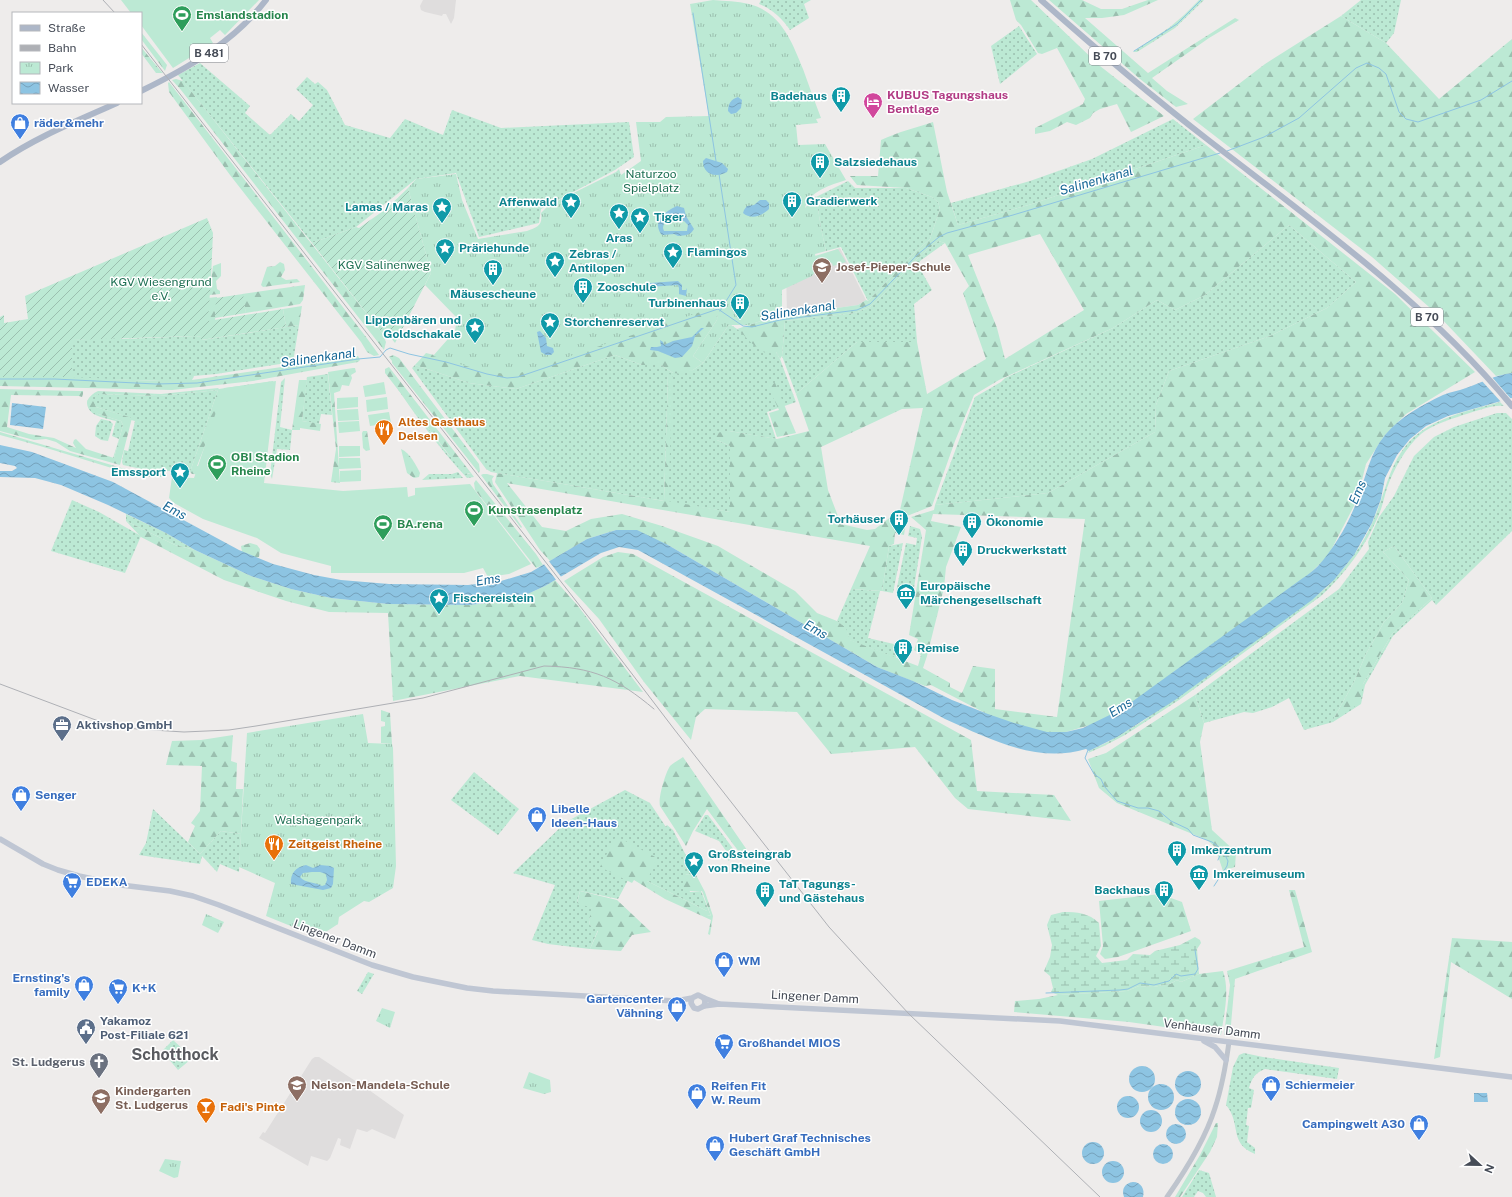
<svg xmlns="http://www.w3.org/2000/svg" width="1512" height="1197" font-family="'Public Sans',sans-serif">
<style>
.education{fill:#dfdddd}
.grass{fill:url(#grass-dots);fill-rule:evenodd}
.forest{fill:url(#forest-firs);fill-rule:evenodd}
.wetland{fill:url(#wetland-marsh)}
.park{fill:url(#park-tufts)}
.garden{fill:url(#garden-furrows)}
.pitch{fill:#bce9d4}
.water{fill:url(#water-waves);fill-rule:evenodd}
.pier{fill:#eeeceb}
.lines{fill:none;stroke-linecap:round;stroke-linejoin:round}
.stream{stroke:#8dc4e2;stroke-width:1}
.tertiary{stroke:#bec4cd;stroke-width:5}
.secondary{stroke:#bfc6d3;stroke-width:5.5}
.primary{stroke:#adb7c8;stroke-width:6}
.rail{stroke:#aeb0b5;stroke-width:1}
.labels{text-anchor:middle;stroke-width:3;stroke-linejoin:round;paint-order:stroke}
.shield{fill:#fff;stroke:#7e8289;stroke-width:1}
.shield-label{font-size:11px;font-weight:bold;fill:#464c57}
.leisure-label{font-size:12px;font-weight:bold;fill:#27864d;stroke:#fff;text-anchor:start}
.hotel-label{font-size:12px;font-weight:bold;fill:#b23c85;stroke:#fff;text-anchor:start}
.culture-label{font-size:12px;font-weight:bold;fill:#0d838f;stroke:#fff;text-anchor:start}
.shop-label{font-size:12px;font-weight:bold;fill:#366cbe;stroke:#fff;text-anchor:start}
.park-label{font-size:12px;fill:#1e7054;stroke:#fff}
.education-label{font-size:12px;font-weight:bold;fill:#785e54;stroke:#fff;text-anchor:start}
.food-label{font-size:12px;font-weight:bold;fill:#c56008;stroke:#fff;text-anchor:start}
.service-label{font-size:12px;font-weight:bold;fill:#4e5e75;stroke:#fff;text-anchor:start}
.street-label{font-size:12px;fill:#464c57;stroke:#fff}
.worship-label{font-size:12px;font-weight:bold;fill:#5b616d;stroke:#fff;text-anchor:end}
.water-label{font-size:13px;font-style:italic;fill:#196997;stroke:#fff}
.district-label{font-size:16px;font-weight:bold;fill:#595b60;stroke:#fff}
</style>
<defs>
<pattern id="grass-dots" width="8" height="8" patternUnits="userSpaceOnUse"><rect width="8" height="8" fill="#bce9d4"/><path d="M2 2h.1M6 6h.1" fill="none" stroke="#9bbfaf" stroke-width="1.8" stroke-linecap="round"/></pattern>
<pattern id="forest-firs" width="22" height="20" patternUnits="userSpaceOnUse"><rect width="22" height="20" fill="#bce9d4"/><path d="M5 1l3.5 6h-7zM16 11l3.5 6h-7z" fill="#9bbfaf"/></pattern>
<pattern id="wetland-marsh" width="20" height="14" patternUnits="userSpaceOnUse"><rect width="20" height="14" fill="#bce9d4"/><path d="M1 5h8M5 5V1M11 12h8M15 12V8" fill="none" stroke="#9bbfaf"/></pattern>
<pattern id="park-tufts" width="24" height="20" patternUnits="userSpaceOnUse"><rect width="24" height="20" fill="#bce9d4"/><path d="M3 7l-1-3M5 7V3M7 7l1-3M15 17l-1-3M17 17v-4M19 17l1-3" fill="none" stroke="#9bbfaf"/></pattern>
<pattern id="garden-furrows" width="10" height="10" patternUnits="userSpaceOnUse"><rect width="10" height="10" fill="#bce9d4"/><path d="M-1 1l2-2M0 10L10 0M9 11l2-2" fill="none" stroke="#9bbfaf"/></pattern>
<pattern id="water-waves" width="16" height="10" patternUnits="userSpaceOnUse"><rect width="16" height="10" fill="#8dc4e2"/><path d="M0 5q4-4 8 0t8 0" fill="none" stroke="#75a1ba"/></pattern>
</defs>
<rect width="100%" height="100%" fill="#eeeceb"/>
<g class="education">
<path d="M 423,0 L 456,0 L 454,18 L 451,24 L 446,14 L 443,14 L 442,16 L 425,12 L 421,10 L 420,6 Z"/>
<path d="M 840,248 L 866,300 L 858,305 L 787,315 L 786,268 Z"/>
<path d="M 315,1057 L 319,1057 L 369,1090 L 404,1115 L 395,1139 L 372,1129 L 367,1132 L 357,1129 L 350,1149 L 340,1145 L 341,1139 L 338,1138 L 330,1158 L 327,1161 L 311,1156 L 308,1166 L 259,1138 L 263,1132 L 265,1133 L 312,1059 Z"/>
</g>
<g class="grass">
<path d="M 761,0 L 811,0 L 804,4 L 809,18 L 790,30 C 782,18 772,9 759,4 Z"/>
<path d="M 1199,0 L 1204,0 L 1175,28 L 1137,52 L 1133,52 L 1170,27 L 1184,15 Z"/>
<path d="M 1361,0 L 1401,0 L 1394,33 L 1386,43 L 1341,16 Z"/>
<path d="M 1019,26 L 1037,54 L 1000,84 L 991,46 Z"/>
<path d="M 200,63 L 250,106 L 245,113 L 270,135 L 291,114 L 299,121 L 313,105 L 296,89 L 307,77 L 315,84 L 318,82 L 327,90 L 345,125 L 390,138 L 405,119 L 443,135 L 452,110 L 501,128 L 629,122 L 634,157 L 615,170 L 541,209 L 539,223 L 479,237 L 456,173 L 416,179 L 356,227 L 312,243 L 178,75 Z"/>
<path d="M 1173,119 L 1206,145 L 1032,204 L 958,225 L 951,203 L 1030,181 L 1092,159 Z"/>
<path d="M 848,181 L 855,188 L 906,188 L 932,197 L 938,202 L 940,209 L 930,239 L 915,252 L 868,301 L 841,247 L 826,251 L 821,228 L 816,197 Z"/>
<path d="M 1289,225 L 1356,282 L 1327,308 L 1270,336 L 1169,371 L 1156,405 L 1155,432 L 1048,493 L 935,505 L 975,397 L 1001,382 L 1005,378 L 1113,328 L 1157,300 L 1175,310 L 1205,295 Z"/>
<path d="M 938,241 L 945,243 L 920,261 L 919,267 L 932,290 L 914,304 L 917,342 L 857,342 L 796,394 L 782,356 L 785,321 L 855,313 L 870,307 L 879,299 L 919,257 Z"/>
<path d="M 299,325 L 293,362 L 216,374 L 194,376 L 191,382 L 72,378 L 72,340 L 118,337 L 122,339 L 196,336 L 202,337 L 202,340 Z"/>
<path d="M 731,325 C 735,328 740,330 744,334 C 758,345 756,353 776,352 L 780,359 L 796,402 L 767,412 L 776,439 L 729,431 L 717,440 L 730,446 L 730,512 L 668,502 L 668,374 L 664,501 L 491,472 L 486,469 L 412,368 L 415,365 L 469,383 L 516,389 L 615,355 L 642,365 L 661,365 L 673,373 L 693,370 L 703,363 L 728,326 Z"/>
<path d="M 328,374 L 332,415 L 321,414 L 319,424 L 302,421 L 307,377 Z"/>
<path d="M 285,378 L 280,427 L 292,430 L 290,450 L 277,449 L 272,479 L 270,474 L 281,382 Z"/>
<path d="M 393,382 L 447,453 L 468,474 L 471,473 L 474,477 L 467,478 C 439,448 416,416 393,382 Z"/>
<path d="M 218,390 L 190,472 L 146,470 L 123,465 L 122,462 L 124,450 L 128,451 L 135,421 L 131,420 L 131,418 L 96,407 L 91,397 L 99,394 L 159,396 Z"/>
<path d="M 87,401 L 98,414 L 121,421 L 123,425 L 114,458 L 113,458 L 119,439 L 112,436 L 116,421 C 105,418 86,416 87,401 Z"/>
<path d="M 1500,402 L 1504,406 C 1494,404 1473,412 1463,415 C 1449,420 1432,425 1421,434 C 1405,448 1394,469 1387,488 C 1384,498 1382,508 1378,517 C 1365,547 1345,574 1321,596 L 1179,700 L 1125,735 L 1104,746 L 1088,753 L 1089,751 L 1108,742 L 1143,721 L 1326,588 C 1344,569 1363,546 1373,521 C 1386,493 1389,460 1414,437 C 1437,417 1471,410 1500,402 Z"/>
<path d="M 1497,413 L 1506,413 L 1512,419 L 1512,531 L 1436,605 L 1432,600 L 1393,636 L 1365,685 L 1361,704 L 1333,722 L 1304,730 L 1289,698 L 1272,707 L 1253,713 L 1244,712 L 1204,723 L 1195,695 L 1339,589 L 1369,549 L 1368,542 L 1379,517 L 1394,496 L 1414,456 L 1434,437 L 1454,427 ZM 1394,546 L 1432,598 L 1392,634 L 1363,684 L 1333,720 L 1354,682 L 1366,654 L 1384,622 L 1402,603 L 1409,580 L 1383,552 Z"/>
<path d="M 101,419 L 110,421 L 113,424 L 108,441 L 101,440 L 95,436 L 96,426 Z"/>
<path d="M 458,472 L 463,478 L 422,480 L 429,474 L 452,474 Z"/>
<path d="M 72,500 L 99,512 L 141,536 L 125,573 L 51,551 Z"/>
<path d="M 126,514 L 166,533 L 195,550 L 175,545 L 126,521 Z"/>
<path d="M 910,526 L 920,529 L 922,537 L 913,594 L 911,596 L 898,594 L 896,592 L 906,543 L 916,545 L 917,538 L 908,536 Z"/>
<path d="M 903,543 L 893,593 L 882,591 L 889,546 Z"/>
<path d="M 851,589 L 880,591 L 868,638 L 898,645 L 896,658 L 849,640 C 848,630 844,627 837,621 Z"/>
<path d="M 474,772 L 519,809 L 498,835 L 451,800 Z"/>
<path d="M 625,790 L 650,803 L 666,827 L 667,825 L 673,830 L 695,873 L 685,875 L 690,892 L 701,891 L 711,916 L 707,915 L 707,911 L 647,881 L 600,866 L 628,880 L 618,899 L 580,891 L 577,902 L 593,908 L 589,920 L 590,925 L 598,930 L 590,949 L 548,944 L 532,940 L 555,885 L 513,873 L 566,822 Z"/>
<path d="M 153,809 L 200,854 L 221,831 L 241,834 L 239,872 L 220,864 L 217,872 L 202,856 L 200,864 L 139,855 L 146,843 Z"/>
<path d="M 705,815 L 708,815 L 740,858 L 732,859 L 728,861 L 729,855 L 719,841 L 695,831 Z"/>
<path d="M 368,972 L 374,974 L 362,994 L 357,991 Z"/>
<path d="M 173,1040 L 187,1053 L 187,1057 L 190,1060 L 178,1070 L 162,1051 Z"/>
<path d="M 1244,1053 L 1263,1057 L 1339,1068 L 1337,1079 L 1265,1069 C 1255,1073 1252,1078 1249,1088 L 1254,1090 L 1251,1108 L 1248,1108 L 1246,1125 L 1249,1126 L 1247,1142 L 1255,1148 L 1255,1154 C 1228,1143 1242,1124 1226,1105 L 1233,1067 L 1239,1055 Z"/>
<path d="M 1199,1170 L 1209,1173 L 1216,1197 L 1206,1197 L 1203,1193 L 1198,1191 L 1194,1197 L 1182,1197 Z"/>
</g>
<g class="forest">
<path d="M 1010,0 L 1031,0 L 1100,66 L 1164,116 L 1131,132 L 1117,104 L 1100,109 L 1093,113 L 1090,118 L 1076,125 L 1067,122 L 1050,131 L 1035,134 L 1035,128 L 1083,104 L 1085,99 L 1057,48 L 1042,54 L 1038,53 L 1021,25 L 1016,20 Z"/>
<path d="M 1049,0 L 1082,0 L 1101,9 L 1122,9 L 1148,0 L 1158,0 L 1124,15 L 1102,18 L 1085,18 L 1148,73 L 1235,18 L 1239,20 L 1209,38 L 1152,78 L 1167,91 L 1188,104 L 1176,107 L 1140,79 Z"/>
<path d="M 1341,16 L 1386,43 L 1439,99 L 1512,39 L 1512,373 L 1496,376 L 1437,314 L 1372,257 L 1193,119 L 1265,64 Z"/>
<path d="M 141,32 L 167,65 L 165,71 L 141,39 Z"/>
<path d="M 141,47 L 160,70 L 163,73 L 156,73 L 141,53 Z"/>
<path d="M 176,79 L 183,81 L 382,333 L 386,342 L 384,350 L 181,90 L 172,80 Z"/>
<path d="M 169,82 L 366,337 L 379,355 L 374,356 L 367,352 L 361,342 L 230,175 L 169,92 L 168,83 Z"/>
<path d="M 933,122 L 947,192 L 958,225 L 1032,204 L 1206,145 L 1395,294 L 1475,372 L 1406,414 L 1384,436 L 1366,464 L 1357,500 L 1328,556 L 1273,609 L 1131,706 L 1097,723 L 1066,732 L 1046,734 L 989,717 L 985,713 L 931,685 L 925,686 L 877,667 L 668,545 L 616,530 L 587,539 L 550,561 L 540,550 L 495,482 L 497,473 L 664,501 L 668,374 L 673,375 L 668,501 L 730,512 L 730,446 L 717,440 L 715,433 L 729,431 L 777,439 L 809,431 L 796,394 L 857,342 L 917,342 L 927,394 L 986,359 L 963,293 L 969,286 L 945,243 L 938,241 L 919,257 L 879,299 L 870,307 L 855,313 L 785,321 L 782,356 L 780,359 L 776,352 C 773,352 769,353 766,353 C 757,351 745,335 737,329 L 782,314 L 787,315 L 858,305 L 866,300 L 868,301 L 915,252 L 930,239 L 940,209 L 938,202 L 932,197 L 906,188 L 857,185 L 850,176 L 878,176 L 881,140 C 898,132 915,128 933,122 ZM 1289,225 L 1356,282 L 1327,308 L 1270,336 L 1169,371 L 1156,405 L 1155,432 L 1048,493 L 935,505 L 934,510 L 911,517 L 926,530 L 909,635 L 918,639 L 914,650 L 921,655 L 918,666 L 850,640 L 846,628 L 837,621 L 817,613 L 795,591 L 718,546 L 662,526 L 622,514 L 591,519 L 566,531 L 542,527 L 507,483 L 870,546 L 851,589 L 882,591 L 889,546 L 894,544 L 895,533 L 904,535 L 907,516 L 932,506 L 955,441 L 974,395 L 999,380 L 1113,328 L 1157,300 L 1175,310 L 1205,295 ZM 1040,234 L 1084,310 L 1005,359 L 997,328 L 968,255 ZM 923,408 L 900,510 L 875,529 L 867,530 L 841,524 L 828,490 L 821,447 L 902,409 ZM 933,514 L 1085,519 L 1057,717 L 995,709 L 995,669 L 973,666 L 962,693 L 950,687 L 950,683 L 923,668 L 927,656 L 944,588 L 946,567 L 961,527 L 931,521 Z"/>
<path d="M 280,262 L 284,264 L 285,270 L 281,277 L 286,280 L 297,279 L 300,282 L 263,287 L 261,285 L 267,267 L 275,266 Z"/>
<path d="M 221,263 L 221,276 L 216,281 L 217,289 L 220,291 L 220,294 L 209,295 L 213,266 Z"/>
<path d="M 305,285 L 303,300 L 300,304 L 246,313 L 242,294 Z"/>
<path d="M 217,297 L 215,321 L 205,322 L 208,298 Z"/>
<path d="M 302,306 L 299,325 L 286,327 L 283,309 Z"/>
<path d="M 719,306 L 717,320 L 693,356 L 703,363 L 693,370 L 683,374 L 673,373 L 661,365 L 642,365 L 615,355 L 516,389 L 469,383 L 415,365 L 426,353 L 446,358 Z"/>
<path d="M 393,355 L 399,358 L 479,464 L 480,471 L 479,473 L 392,363 L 392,361 L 389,357 Z"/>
<path d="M 358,356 L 360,360 L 358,362 L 253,381 L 172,390 L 0,386 L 0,377 L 72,377 L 155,381 L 192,380 Z"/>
<path d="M 389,367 L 471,473 L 464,474 L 385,373 L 385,369 Z"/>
<path d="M 353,368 L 355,368 L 356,372 L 351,375 L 352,378 L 349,386 L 342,385 L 340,391 L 334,393 L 340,483 L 331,482 L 336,449 L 328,372 Z"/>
<path d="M 299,380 L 307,380 L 302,421 L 321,424 L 320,431 L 300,428 L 300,430 L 292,430 Z"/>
<path d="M 273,381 L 274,385 L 225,395 L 197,466 L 248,472 L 247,477 L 192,474 L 190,472 L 218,390 L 159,396 L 99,394 L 92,397 L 96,407 L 132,418 L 120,465 L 70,451 L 56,442 L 46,439 L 34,440 L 0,431 L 0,389 L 80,391 L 83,391 L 83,394 L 82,397 L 79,396 L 11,395 L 7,427 L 29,434 L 54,438 L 76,448 L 73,443 L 74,440 L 76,439 L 86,449 L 114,458 L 123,425 L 121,421 L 98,414 L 90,409 L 87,401 C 90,396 93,393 98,391 L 161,394 L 218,388 L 219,389 Z"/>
<path d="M 775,383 L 796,433 L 777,437 L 769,413 L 779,410 L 767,385 Z"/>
<path d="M 363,431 L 367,431 L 370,450 L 366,451 L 363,448 L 362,433 Z"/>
<path d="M 0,432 L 125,469 L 145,473 L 164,475 L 164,477 L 141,477 L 40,446 L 0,435 Z"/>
<path d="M 401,449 C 410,453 416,465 420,473 L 419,477 L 414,478 L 407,473 Z"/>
<path d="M 483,474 L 487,474 L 494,476 L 492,479 L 493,484 L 522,527 L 521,528 L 481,475 Z"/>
<path d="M 476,480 L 536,554 L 543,565 L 536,568 L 475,490 L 474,483 Z"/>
<path d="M 126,521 L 175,545 L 195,550 L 251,576 L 291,589 L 331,598 L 388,604 L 469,605 L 496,602 L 521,597 L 545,586 L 555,580 L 578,606 L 643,692 L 520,676 L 393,701 L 388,613 L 329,612 L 286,601 L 224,580 L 141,537 Z"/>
<path d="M 250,543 L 257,545 L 260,549 L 259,557 L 255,558 L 242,552 L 241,546 Z"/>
<path d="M 1394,546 L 1432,598 L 1392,634 L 1363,684 L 1360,703 L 1333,720 L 1354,682 L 1366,654 L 1384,622 L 1402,603 L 1409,580 L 1383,552 Z"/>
<path d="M 618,552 L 633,554 L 971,740 L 977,791 L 1054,795 L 1071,821 L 968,809 L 955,798 L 915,747 L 831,754 L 797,712 L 705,709 L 696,717 L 691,740 L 644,682 L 599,619 L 564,581 L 603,557 Z"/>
<path d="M 1195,695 L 1204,723 L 1200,742 L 1212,830 L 1236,852 L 1235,867 L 1223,871 L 1215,847 L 1207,840 L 1117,803 L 1099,788 L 1088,759 L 1106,753 Z"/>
<path d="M 381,710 L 390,713 L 392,744 L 381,743 L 381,727 L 385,726 L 385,722 L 381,721 Z"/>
<path d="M 233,735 L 231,761 L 237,763 L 236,789 L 243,789 L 241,834 L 221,831 L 200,854 L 188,842 L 195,826 L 191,823 L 200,811 L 202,766 L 166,765 L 172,741 L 201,740 Z"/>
<path d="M 683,757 L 747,850 L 742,856 L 707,809 L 693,831 L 686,846 L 660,806 C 658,798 665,774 670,766 C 673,763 679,760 683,757 Z"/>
<path d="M 616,836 L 657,858 L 647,881 L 707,911 L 707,915 L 711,916 L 702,891 L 686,891 L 683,886 L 685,875 L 695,873 L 705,892 L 713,916 L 710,935 L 708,934 L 711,920 L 665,899 L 634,880 L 632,883 L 600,867 Z"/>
<path d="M 1289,890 L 1295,890 L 1312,952 L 1235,979 L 1230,1036 L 1224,1035 L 1230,985 L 1227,971 L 1304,947 Z"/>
<path d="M 580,891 L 617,900 L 651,932 L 632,935 L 621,951 L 590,949 L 598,931 L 590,925 L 589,920 L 592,908 L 577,903 Z"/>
<path d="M 1160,894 L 1182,902 L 1191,931 L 1118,957 L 1105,959 L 1100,954 L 1103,946 L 1099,901 Z"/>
<path d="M 1452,938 L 1512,942 L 1512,999 L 1451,962 L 1440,1057 L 1434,1059 Z"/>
<path d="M 1223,971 C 1230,991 1224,1014 1221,1035 L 1129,1022 L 1014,1012 L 1015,1001 L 1039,999 L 1058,995 L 1127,991 L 1139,986 L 1153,987 L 1170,984 L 1177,980 L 1181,982 L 1199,974 Z"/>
<path d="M 1216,1123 L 1218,1123 L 1217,1137 L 1210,1152 L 1180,1197 L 1175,1197 L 1200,1155 Z"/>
</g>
<path class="wetland" d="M 1063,912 C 1077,912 1089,913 1099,923 L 1101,946 L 1096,956 L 1102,963 L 1127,960 L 1133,954 L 1150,955 L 1155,951 L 1180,945 L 1195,937 L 1200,940 L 1201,943 L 1197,949 L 1199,974 L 1181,982 L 1177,980 L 1170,984 L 1153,987 L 1139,986 L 1127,991 L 1058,995 L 1051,992 L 1053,988 L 1050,976 L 1044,971 L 1050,957 L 1052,945 L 1047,925 L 1051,915 Z"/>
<g class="park">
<path d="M 713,0 C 725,1 737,1 749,4 C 781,12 792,42 803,69 C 809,86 815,102 821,118 L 816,119 L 818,123 L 796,125 L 798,145 L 825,144 L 846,180 C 831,185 809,191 805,208 L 816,196 L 821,228 L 826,251 L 815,254 L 818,268 L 812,276 L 782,290 L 782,314 L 749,325 L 731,325 L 728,326 L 703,363 L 693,356 L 717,320 L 718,306 L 517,374 C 489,375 461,364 433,356 L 455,331 L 457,318 L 425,285 L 431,273 L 408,188 L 416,179 L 456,174 L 462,200 L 478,239 L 527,231 C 537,227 543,226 541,213 L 549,205 L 616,172 L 619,169 L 621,175 L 641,161 L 636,122 L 660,122 L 666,117 L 709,116 L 690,4 Z"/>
<path d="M 363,714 L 368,743 L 392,744 L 393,748 L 396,866 L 393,888 L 369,902 L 364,901 L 339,917 L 338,924 L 318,937 L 266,916 L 275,883 L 239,867 L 247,733 Z"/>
<path d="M 206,914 L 224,922 L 218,933 L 202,925 Z"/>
<path d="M 382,1008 L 395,1012 L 390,1028 L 376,1021 Z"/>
<path d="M 529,1072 L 550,1080 L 551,1092 L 544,1094 L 523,1088 Z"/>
<path d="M 165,1159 L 181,1161 L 178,1177 L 174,1178 L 159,1171 Z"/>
</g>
<g class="garden">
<path d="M 408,188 L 431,273 L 395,343 L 387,333 L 382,333 L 312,243 L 356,227 L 359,228 L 386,209 Z"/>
<path d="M 207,218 L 213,233 L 211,278 L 208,321 L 283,309 L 286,327 L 201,340 L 201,337 L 196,336 L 72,340 L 72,377 L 0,377 L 0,317 L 4,315 L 4,323 L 28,319 L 25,296 Z"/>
<path d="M 243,294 L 246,313 L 215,318 L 216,298 Z"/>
</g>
<g class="pitch">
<path d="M 121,0 L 259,0 L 225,35 L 220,30 L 210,38 L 213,43 L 173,68 L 141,25 L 141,13 L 131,13 Z"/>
<path d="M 838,249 L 846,262 L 833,266 L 832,263 L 818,268 L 815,256 Z"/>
<path d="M 276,381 L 264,483 L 343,491 L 407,487 L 408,497 L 415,495 L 415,488 L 470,484 L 531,564 L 509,574 L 488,577 L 483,568 L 464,573 L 331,573 L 331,566 L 281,553 L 257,538 L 203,519 L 174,503 L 169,498 L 172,477 L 194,478 L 224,388 Z"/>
<path d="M 384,382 L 386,394 L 365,397 L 363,386 Z"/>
<path d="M 358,397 L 358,407 L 337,409 L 337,398 Z"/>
<path d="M 387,397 L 388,409 L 367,412 L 366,400 Z"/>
<path d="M 358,409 L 359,420 L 338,421 L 337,410 Z"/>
<path d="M 389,412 L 391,423 L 370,426 L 368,415 Z"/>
<path d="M 359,421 L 360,431 L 339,433 L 338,422 Z"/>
<path d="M 339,446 L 360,446 L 360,456 L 339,457 Z"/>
<path d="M 339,458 L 360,458 L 361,468 L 339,469 Z"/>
<path d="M 361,470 L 361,481 L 340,482 L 340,471 Z"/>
</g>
<g class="water">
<path d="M 738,97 L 742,100 L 741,108 L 736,113 L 731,114 L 728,111 C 728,104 731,99 738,97 Z"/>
<path d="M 706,158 L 722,163 L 728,169 L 727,172 C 716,178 703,175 703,161 Z"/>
<path d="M 760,200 L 766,200 L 769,203 L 769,209 C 762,216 751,220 743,213 L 744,210 L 747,206 L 754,205 Z"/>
<path d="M 677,206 L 684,208 L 686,216 L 694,229 C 690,236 685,235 678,236 L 674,234 L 663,235 L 661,234 C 652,220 666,211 677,206 ZM 669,216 L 674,221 L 677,220 L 684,221 L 688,225 L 687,231 C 679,231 672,231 664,231 L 663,228 L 665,217 Z"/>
<path d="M 678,281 L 682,285 L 682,290 L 686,290 L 687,288 L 686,296 L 679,294 L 679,288 L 678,285 L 648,287 L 648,285 L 650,283 Z"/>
<path d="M 701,328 L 704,328 L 695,336 L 692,346 L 682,357 L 675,358 L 658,351 L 650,350 L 651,347 L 657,347 L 661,346 L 660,340 L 663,342 L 664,345 L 673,341 L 692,337 Z"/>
<path d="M 540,331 L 546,338 L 547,346 L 553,348 L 554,352 L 551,355 L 546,355 L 541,352 L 537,332 Z"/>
<path d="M 1512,373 L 1512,398 L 1448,416 L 1426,426 L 1410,439 L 1397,455 L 1385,478 L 1381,499 L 1372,523 L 1354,555 L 1334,580 L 1312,600 L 1175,700 L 1117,737 L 1089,751 L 1086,749 C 1037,764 990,739 945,719 L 638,550 L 619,547 L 601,553 L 545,586 L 521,597 L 496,602 L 469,605 L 388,604 L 331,598 L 291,589 L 251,576 L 195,550 L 166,533 L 108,505 L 61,485 L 35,478 L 0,477 L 0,471 L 12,471 L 17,468 L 15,466 L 0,463 L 0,445 L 32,452 L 113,482 L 239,550 L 273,564 L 314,575 L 341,580 L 389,584 L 468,585 L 501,581 L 531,572 L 587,539 L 616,530 L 637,530 L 668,545 L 877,667 L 913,681 L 952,700 L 988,714 L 1014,723 L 1047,732 L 1066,732 L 1083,728 L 1122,709 L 1296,583 C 1303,578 1312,572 1318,566 C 1335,547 1349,523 1358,498 C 1366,476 1370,453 1385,435 C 1400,417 1422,405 1443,395 C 1450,392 1458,391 1466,388 C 1481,383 1495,375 1512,373 Z"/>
<path d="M 12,403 L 46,407 L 43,429 L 10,425 Z"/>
<path d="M 306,865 L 313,868 L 320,865 L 330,866 L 334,868 L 333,884 L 331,888 L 323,890 L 291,884 C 290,873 296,867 306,865 ZM 312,872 L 320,872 L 326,874 L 327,880 L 325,885 L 322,886 C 315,882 305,883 300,877 L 303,873 Z"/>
<circle cx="1142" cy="1079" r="13"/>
<circle cx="1188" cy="1084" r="13"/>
<circle cx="1161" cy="1097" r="13"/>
<path d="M 1474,1093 L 1487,1093 L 1488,1102 L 1474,1102 Z"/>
<circle cx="1128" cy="1107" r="11"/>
<circle cx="1188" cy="1112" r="13"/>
<circle cx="1151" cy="1121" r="11"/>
<circle cx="1176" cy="1134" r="10"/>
<circle cx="1093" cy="1153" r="11"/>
<circle cx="1163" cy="1154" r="10"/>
<circle cx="1113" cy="1172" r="11"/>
<path d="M 1133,1182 C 1141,1182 1145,1189 1143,1197 L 1124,1197 C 1121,1189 1125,1183 1133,1182 Z"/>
</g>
<g class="pier">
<path d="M 1491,376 L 1512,400 L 1502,403 L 1481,380 Z"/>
<path d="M 548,560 L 562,578 L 557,581 L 543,563 Z"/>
</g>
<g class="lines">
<g class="stream">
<path d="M 693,13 L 716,161"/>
<path d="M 1134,51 L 1177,24 L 1201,0"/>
<path d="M 1227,151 L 1264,137 L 1299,118 L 1356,68 L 1367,63 L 1379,68 L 1386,74 L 1399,112 L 1406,119 L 1418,122 L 1481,100 L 1512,81"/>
<path d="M 719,174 L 736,285 L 720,311"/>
<path d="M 0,379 L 55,379 L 156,384 L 197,383 L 358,359 L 380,357 L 386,350 L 390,348 L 409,354 L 446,362 L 487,374 L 507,378 L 518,377 L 718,309 L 743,326 L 752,327 L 780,320 L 857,310 L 870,304 L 917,255 L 939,237 L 947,233 L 1013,215 L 1220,153"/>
<path d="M 1088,750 L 1085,758 L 1094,774 L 1101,779 L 1104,786 L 1117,801 L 1138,808 L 1148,808 L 1159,811 L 1171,821 L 1188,829 L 1193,835 L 1212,842 L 1219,847 L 1224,853 L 1228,861 L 1227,866 L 1214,886"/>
<path d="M 1218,860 L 1222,851"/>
<path d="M 1046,993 L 1120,990 L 1128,989 L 1140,983 L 1154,985 L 1169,981 L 1176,974 L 1181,976 L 1195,974 L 1198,969 L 1195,950"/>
</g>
<path class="tertiary" d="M 1167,1197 C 1186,1170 1205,1140 1215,1108 C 1222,1087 1226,1064 1229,1042"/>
<g class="secondary">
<path d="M 0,839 L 43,864 L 58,870 L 79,876 L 121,885 L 170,891 L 193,896 L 219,905 L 372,965 L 413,977 L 467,988 L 493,991 L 676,1001 L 692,998 L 698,995 L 704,998 L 705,1002 L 704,1006 L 698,1009 L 694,1008 L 691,1003 L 692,998"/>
<path d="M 704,998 L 719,1004"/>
<path d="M 704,1006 L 719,1004 L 1060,1021 L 1512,1077"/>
<path d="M 1204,1041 L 1215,1047 L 1226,1060"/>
</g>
<g class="primary">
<path d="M 1041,0 C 1095,48 1150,95 1207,139 C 1314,222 1425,301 1512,406"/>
<path d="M 141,91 C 188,68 234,42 266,0"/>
<path d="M 0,162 C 36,137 77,121 117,103"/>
</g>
<g class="rail">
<path d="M 103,0 L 115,13"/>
<path d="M 141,44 L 594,624 L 674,729 L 829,927 L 909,1014 L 1100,1197"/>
<path d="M 0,684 L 93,719 L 113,726 L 137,729 L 184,732 L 229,730 L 256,726 L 423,698 L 544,666 C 593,667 617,678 654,709"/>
</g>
</g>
<defs>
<g id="stadium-pin" transform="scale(1)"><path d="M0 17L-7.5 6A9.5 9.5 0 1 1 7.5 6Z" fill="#2e9e5b" stroke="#fff"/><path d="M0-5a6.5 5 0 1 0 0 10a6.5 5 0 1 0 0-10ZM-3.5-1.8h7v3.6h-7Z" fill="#fff"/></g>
<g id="building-pin" transform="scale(1)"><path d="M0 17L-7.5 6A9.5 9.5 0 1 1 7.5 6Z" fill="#0f9aa8" stroke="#fff"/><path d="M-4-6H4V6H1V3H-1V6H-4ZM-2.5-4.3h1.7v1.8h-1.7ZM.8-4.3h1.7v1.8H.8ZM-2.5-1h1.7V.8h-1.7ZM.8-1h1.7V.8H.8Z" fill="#fff"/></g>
<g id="hotel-pin" transform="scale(1)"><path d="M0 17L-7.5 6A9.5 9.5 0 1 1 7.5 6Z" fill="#d1479c" stroke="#fff"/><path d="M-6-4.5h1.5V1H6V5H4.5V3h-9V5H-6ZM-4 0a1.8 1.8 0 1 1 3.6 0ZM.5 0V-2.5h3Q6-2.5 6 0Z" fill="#fff"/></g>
<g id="shop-pin" transform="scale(1)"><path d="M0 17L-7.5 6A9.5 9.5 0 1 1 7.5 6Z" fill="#3f7fe0" stroke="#fff"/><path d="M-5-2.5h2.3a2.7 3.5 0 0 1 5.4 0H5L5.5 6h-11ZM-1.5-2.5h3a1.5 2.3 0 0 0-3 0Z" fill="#fff"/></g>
<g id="sight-pin" transform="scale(1)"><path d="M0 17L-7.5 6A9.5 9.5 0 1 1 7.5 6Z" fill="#0f9aa8" stroke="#fff"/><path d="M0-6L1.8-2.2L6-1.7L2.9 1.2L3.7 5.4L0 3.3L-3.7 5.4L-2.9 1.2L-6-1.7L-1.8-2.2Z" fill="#fff"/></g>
<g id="school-pin" transform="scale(1)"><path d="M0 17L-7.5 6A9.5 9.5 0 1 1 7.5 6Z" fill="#8d6e63" stroke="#fff"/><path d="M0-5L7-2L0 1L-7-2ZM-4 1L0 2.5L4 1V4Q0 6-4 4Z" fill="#fff"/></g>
<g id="restaurant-pin" transform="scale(1)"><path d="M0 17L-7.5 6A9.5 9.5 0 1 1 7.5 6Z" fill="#e8710a" stroke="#fff"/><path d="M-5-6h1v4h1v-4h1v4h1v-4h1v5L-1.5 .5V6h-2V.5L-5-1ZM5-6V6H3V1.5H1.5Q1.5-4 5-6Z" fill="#fff"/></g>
<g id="museum-pin" transform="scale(1)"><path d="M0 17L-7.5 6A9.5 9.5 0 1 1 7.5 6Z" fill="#0f9aa8" stroke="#fff"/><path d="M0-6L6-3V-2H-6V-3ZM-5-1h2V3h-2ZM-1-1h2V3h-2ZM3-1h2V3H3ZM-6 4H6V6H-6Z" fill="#fff"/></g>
<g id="office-pin" transform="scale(1)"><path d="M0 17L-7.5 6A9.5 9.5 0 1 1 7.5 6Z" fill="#5c6f8a" stroke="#fff"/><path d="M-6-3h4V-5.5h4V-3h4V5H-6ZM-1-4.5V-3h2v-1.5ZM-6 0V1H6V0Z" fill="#fff"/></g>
<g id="supermarket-pin" transform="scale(1)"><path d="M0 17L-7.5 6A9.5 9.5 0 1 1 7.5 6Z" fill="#3f7fe0" stroke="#fff"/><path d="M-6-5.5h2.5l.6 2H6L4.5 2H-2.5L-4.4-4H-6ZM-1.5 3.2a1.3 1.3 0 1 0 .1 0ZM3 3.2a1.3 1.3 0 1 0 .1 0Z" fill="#fff"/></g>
<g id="civic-pin" transform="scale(1)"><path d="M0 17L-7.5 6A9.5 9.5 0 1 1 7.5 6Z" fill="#5c6f8a" stroke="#fff"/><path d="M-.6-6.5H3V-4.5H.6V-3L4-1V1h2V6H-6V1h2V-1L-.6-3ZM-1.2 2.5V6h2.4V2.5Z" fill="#fff"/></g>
<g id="church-pin" transform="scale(1)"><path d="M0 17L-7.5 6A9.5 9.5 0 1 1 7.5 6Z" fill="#6b7280" stroke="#fff"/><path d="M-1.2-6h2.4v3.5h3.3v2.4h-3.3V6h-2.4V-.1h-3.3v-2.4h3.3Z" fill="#fff"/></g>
<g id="bar-pin" transform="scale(1)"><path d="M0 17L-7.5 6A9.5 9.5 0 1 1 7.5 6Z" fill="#e8710a" stroke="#fff"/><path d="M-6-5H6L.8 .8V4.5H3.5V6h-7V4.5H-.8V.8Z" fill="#fff"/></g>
</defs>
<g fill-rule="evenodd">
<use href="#stadium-pin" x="182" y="15"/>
<use href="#building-pin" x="841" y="96"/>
<use href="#hotel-pin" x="873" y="102"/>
<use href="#shop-pin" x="20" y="123"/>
<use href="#building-pin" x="820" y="162"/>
<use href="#building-pin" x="792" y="201"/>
<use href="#sight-pin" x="571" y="202"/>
<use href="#sight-pin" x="442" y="207"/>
<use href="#sight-pin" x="619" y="213"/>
<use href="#sight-pin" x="640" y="217"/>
<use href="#sight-pin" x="445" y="248"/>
<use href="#sight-pin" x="673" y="252"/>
<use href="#sight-pin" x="555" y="261"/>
<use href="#school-pin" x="822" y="267"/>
<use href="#building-pin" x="493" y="269"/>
<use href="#building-pin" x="583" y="287"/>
<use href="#building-pin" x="740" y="303"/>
<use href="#sight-pin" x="550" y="322"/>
<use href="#sight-pin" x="475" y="327"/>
<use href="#restaurant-pin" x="384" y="429"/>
<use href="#stadium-pin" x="217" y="464"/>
<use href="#sight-pin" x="180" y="472"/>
<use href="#stadium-pin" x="474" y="510"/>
<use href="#building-pin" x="899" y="519"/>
<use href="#building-pin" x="972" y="522"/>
<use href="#stadium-pin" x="383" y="524"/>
<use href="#building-pin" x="963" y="550"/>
<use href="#museum-pin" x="906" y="593"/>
<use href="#sight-pin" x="439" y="598"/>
<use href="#building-pin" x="903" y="648"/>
<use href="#office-pin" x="62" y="725"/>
<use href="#shop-pin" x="21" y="795"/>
<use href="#shop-pin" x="537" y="816"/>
<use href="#restaurant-pin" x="274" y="844"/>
<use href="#building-pin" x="1177" y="850"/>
<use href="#sight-pin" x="694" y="861"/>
<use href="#museum-pin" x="1199" y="874"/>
<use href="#supermarket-pin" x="72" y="882"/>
<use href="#building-pin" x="1164" y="890"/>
<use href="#building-pin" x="765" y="891"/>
<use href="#shop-pin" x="724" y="961"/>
<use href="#shop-pin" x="84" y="985"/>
<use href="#supermarket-pin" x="118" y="988"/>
<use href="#shop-pin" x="677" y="1006"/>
<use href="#civic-pin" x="86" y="1028"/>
<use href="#supermarket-pin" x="724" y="1043"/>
<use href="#church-pin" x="99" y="1062"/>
<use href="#school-pin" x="297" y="1085"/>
<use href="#shop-pin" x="1271" y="1085"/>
<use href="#shop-pin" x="697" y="1093"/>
<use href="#school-pin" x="101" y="1098"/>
<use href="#bar-pin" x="206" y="1107"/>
<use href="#shop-pin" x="1419" y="1124"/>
<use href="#shop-pin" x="715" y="1145"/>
</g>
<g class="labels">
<g class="shield">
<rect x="190" y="44" width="38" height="18" rx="3"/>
<rect x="1089" y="47" width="32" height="18" rx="3"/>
<rect x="1411" y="308" width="32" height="18" rx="3"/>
</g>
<g class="shield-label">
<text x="209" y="57">B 481</text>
<text x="1105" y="60">B 70</text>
<text x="1427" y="321">B 70</text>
</g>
<g class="leisure-label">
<text x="196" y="19">Emslandstadion</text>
<text x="231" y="461">OBI Stadion<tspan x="231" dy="14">Rheine</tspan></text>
<text x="488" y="514">Kunstrasenplatz</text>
<text x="397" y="528">BA.rena</text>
</g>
<g class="hotel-label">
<text x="887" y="99">KUBUS Tagungshaus<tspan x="887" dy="14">Bentlage</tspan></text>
</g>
<g class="culture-label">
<text x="827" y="100" text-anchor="end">Badehaus</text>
<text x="834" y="166">Salzsiedehaus</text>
<text x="806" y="205">Gradierwerk</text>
<text x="557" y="206" text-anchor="end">Affenwald</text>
<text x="428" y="211" text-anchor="end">Lamas / Maras</text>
<text x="654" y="221">Tiger</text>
<text x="619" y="242" text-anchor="middle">Aras</text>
<text x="459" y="252">Präriehunde</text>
<text x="687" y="256">Flamingos</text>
<text x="569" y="258">Zebras /<tspan x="569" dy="14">Antilopen</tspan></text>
<text x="597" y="291">Zooschule</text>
<text x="493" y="298" text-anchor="middle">Mäusescheune</text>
<text x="726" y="307" text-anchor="end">Turbinenhaus</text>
<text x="461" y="324" text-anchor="end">Lippenbären und<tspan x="461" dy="14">Goldschakale</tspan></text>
<text x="564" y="326">Storchenreservat</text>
<text x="166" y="476" text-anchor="end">Emssport</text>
<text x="885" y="523" text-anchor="end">Torhäuser</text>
<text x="986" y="526">Ökonomie</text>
<text x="977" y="554">Druckwerkstatt</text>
<text x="920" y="590">Europäische<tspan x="920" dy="14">Märchengesellschaft</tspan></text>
<text x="453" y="602">Fischereistein</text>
<text x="917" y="652">Remise</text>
<text x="1191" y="854">Imkerzentrum</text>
<text x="708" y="858">Großsteingrab<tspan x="708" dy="14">von Rheine</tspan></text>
<text x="1213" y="878">Imkereimuseum</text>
<text x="779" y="888">TaT Tagungs-<tspan x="779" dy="14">und Gästehaus</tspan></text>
<text x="1150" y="894" text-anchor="end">Backhaus</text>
</g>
<g class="shop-label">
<text x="34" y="127">räder&amp;mehr</text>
<text x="35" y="799">Senger</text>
<text x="551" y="813">Libelle<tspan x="551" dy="14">Ideen-Haus</tspan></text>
<text x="86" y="886">EDEKA</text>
<text x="738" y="965">WM</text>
<text x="70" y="982" text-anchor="end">Ernsting's<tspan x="70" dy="14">family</tspan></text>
<text x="132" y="992">K+K</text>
<text x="663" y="1003" text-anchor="end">Gartencenter<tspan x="663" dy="14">Vähning</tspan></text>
<text x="738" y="1047">Großhandel MIOS</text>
<text x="1285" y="1089">Schiermeier</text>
<text x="711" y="1090">Reifen Fit<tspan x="711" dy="14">W. Reum</tspan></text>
<text x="1405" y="1128" text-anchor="end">Campingwelt A30</text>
<text x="729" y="1142">Hubert Graf Technisches<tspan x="729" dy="14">Geschäft GmbH</tspan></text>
</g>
<g class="park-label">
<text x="651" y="178">Naturzoo<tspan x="651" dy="14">Spielplatz</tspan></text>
<text x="384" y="269">KGV Salinenweg</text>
<text x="161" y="286">KGV Wiesengrund<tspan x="161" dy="14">e.V.</tspan></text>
<text x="318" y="824">Walshagenpark</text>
</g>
<g class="education-label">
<text x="836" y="271">Josef-Pieper-Schule</text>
<text x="311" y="1089">Nelson-Mandela-Schule</text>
<text x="115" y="1095">Kindergarten<tspan x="115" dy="14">St. Ludgerus</tspan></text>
</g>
<g class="food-label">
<text x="398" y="426">Altes Gasthaus<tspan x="398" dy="14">Delsen</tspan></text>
<text x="288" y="848">Zeitgeist Rheine</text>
<text x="220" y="1111">Fadi's Pinte</text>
</g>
<g class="service-label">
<text x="76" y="729">Aktivshop GmbH</text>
<text x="100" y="1025">Yakamoz<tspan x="100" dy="14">Post-Filiale 621</tspan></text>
</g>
<g class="street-label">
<text transform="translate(335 939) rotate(21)" y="4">Lingener Damm</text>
<text transform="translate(815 997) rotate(3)" y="4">Lingener Damm</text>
<text transform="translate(1212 1029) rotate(7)" y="4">Venhauser Damm</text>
</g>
<g class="worship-label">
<text x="85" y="1066">St. Ludgerus</text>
</g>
<g class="water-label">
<text transform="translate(1096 180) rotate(-16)" y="5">Salinenkanal</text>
<text transform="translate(798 310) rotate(-9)" y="5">Salinenkanal</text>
<text transform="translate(318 357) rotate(-8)" y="5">Salinenkanal</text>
<text transform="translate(1357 492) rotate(-67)" y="5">Ems</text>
<text transform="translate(175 510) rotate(27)" y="5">Ems</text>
<text transform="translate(488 579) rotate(-9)" y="5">Ems</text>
<text transform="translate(816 629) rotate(30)" y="5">Ems</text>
<text transform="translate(1120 707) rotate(-32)" y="5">Ems</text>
</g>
<g class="district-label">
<text x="175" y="1060">Schotthock</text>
</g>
</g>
<rect x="12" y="12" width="130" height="92" fill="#ffffff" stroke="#b5b7bc"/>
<rect x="20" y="25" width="20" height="6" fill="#adb7c8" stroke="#b5b7bc"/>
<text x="48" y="32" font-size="12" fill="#464c57">Straße</text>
<rect x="20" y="45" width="20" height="6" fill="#aeb0b5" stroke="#b5b7bc"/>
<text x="48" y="52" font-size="12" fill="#464c57">Bahn</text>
<rect x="20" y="62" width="20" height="12" fill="url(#park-tufts)" stroke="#b5b7bc"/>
<text x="48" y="72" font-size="12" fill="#464c57">Park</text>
<rect x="20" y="82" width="20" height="12" fill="url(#water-waves)" stroke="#b5b7bc"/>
<text x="48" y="92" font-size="12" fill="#464c57">Wasser</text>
<g transform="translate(1480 1165) rotate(112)" stroke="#ffffff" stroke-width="3" paint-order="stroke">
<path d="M0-3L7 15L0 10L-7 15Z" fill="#464c57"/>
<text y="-6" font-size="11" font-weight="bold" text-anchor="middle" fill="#464c57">N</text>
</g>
</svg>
